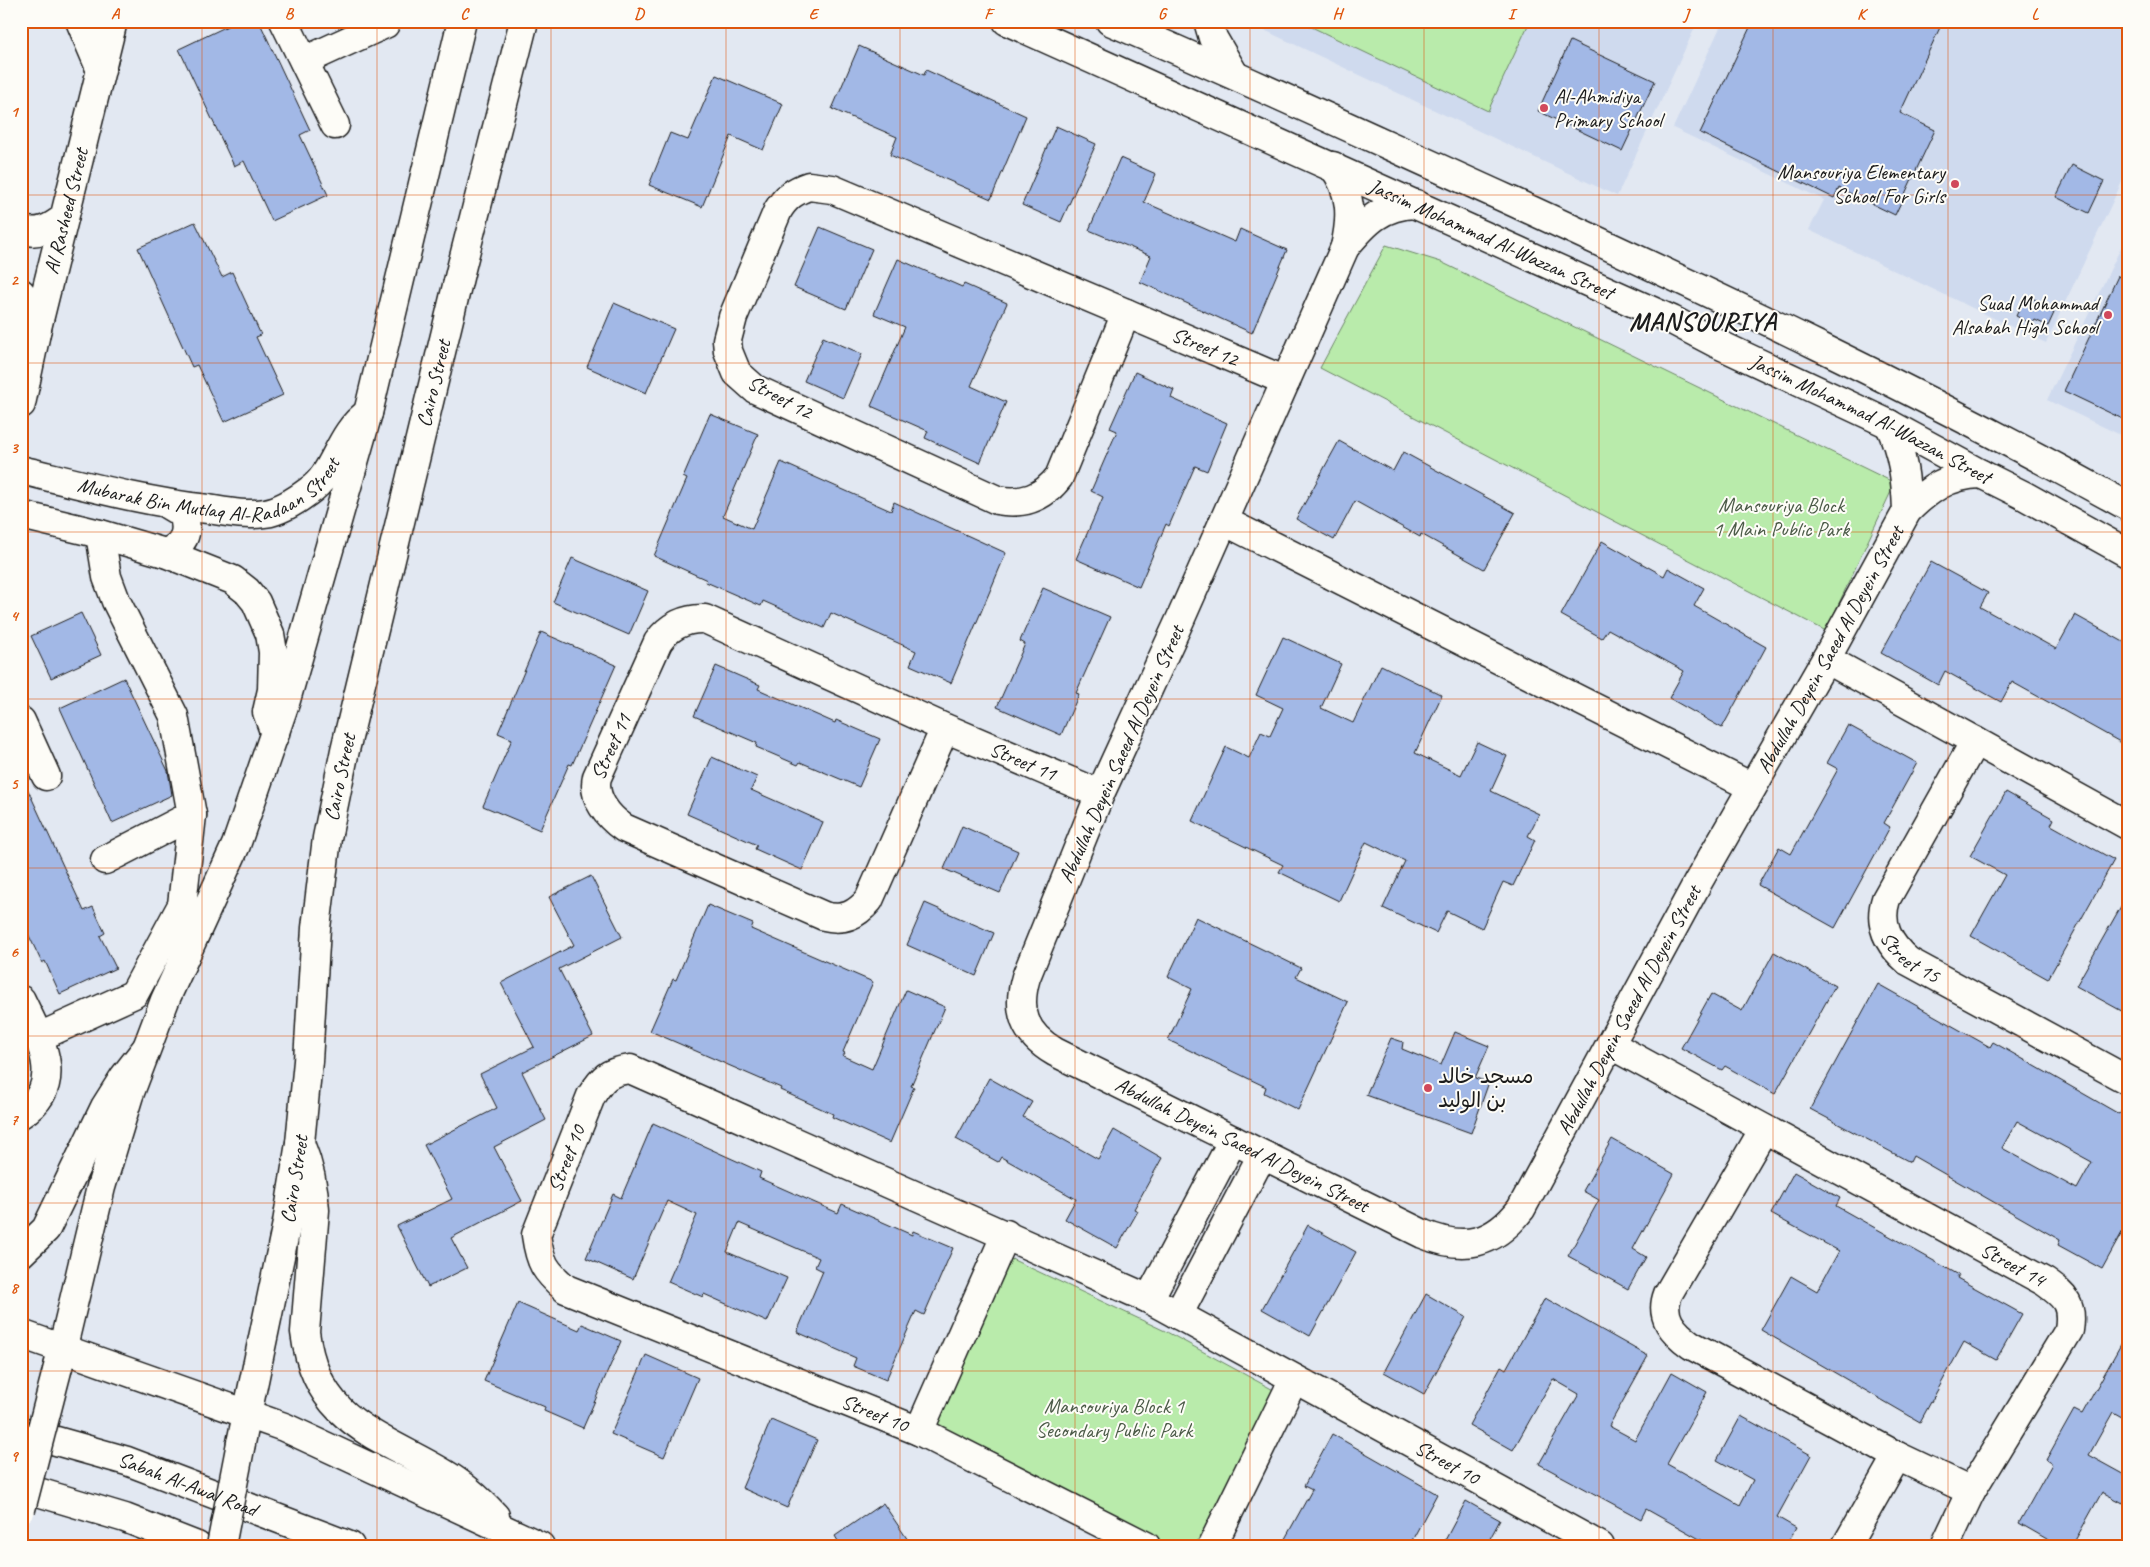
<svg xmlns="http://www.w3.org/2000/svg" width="2150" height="1567" font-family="Caveat,'Playpen Sans Arabic',sans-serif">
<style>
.built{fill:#cfdaee}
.green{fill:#b9ebab;stroke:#6a8464}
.building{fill:#a2b8e6;stroke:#1c1c1c;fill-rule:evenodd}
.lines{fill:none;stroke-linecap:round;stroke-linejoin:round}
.minor-casing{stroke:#1c1c1c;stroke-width:31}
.major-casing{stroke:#1c1c1c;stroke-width:31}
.highway-casing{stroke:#1c1c1c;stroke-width:31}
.minor{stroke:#fdfcf7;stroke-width:28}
.major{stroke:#fdfcf7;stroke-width:28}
.highway{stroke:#fdfcf7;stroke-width:28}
.major-bridge-casing{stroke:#1c1c1c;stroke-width:31;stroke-linecap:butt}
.major-bridge{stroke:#fdfcf7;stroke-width:28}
.grid{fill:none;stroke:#de560d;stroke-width:1;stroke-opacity:0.55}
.poi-dot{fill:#d1495b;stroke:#fdfcf7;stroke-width:2}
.labels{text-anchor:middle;stroke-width:4;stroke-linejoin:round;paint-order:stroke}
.poi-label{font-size:21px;fill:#1c1c1c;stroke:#fdfcf7;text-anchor:start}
.street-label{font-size:21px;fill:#1c1c1c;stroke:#fdfcf7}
.park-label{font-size:21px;fill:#4b5a47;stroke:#fdfcf7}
.district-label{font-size:26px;font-weight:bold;letter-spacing:1px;fill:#1c1c1c;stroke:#fdfcf7}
.neatline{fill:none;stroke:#de560d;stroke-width:2}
.grid-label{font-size:16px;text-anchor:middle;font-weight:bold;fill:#de560d}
</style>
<rect width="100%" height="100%" fill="#e2e8f2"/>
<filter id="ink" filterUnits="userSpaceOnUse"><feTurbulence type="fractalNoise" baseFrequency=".02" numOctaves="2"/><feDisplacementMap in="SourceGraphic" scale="10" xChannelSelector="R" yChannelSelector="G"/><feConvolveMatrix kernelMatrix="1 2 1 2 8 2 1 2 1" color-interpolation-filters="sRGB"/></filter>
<g filter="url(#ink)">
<g class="built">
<path d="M 1245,21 L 1698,21 L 1617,196 Z"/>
<path d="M 1723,21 L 2129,21 L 2129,167 L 2046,343 L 1809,230 L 1824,200 L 1673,128 Z"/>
<path d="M 2129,231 L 2129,439 L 2047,400 Z"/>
</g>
<g class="green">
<path d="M 1299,21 L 1530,21 L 1488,111 Z"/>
<path d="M 1386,245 L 1441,262 L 1895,483 L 1826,631 L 1320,368 Z"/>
<path d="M 1005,1256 L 1165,1331 L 1279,1393 L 1206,1546 L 1146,1546 L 922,1438 Z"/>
</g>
<g class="building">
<path d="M 238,21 L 259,21 L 310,130 L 300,135 L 328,195 L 272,221 L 244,161 L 234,166 L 179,49 Z"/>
<path d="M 1753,21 L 1943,21 L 1900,113 L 1935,130 L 1895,215 L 1839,188 L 1834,198 L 1700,133 Z"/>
<path d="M 1570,41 L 1655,81 L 1622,151 L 1538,111 Z"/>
<path d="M 859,46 L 924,75 L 926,70 L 1026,116 L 991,199 L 890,155 L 897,137 L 832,109 Z"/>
<path d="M 716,75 L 783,104 L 763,150 L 731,136 L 702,207 L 649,185 L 670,133 L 688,140 Z"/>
<path d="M 1056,126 L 1096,144 L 1061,222 L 1022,205 Z"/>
<path d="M 1120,158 L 1156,174 L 1144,202 L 1235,242 L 1240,229 L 1287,250 L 1252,333 L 1140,282 L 1151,256 L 1089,230 Z"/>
<path d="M 2072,165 L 2104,181 L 2089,213 L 2056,197 Z"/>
<path d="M 195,222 L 222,277 L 232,272 L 261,335 L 256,337 L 283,395 L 224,422 L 197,365 L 192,367 L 138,248 Z"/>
<path d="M 820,227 L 872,249 L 846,309 L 794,287 Z"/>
<path d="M 898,259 L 962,287 L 964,284 L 1007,303 L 971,386 L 1006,402 L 980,463 L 925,438 L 928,431 L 871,406 L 905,327 L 874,314 Z"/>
<path d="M 2118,276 L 2129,281 L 2129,422 L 2064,391 Z"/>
<path d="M 2026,295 L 2042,303 L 2041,306 L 2054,313 L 2048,326 L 2035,320 L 2032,324 L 2016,316 Z"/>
<path d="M 614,303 L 674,329 L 646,393 L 587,367 Z"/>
<path d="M 823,337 L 862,354 L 843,398 L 804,381 Z"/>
<path d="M 1135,372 L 1174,390 L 1171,398 L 1227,423 L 1207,471 L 1195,466 L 1169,526 L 1166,524 L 1139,587 L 1076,559 L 1103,497 L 1091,491 L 1117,431 L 1110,428 Z"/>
<path d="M 710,414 L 758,434 L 723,516 L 752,529 L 781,462 L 891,511 L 894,502 L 1006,553 L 951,683 L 910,665 L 916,651 L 831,613 L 824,628 L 763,601 L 761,606 L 706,582 L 707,580 L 654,556 L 687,479 L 683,477 Z"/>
<path d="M 1339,441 L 1393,471 L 1403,452 L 1515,513 L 1484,569 L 1421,534 L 1420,537 L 1355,501 L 1334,540 L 1296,519 Z"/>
<path d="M 1602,541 L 1664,576 L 1668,568 L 1704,588 L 1694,606 L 1766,647 L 1722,728 L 1669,698 L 1684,671 L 1608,629 L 1602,638 L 1561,615 Z"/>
<path d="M 572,558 L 648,591 L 629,635 L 553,602 Z"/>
<path d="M 1931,562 L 1988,593 L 1980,607 L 2056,649 L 2075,615 L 2129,645 L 2129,747 L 2012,682 L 2001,702 L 1945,671 L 1938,685 L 1881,653 Z"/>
<path d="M 1043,588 L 1110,617 L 1076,693 L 1079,694 L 1061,735 L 997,707 L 1025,644 L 1020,641 Z"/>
<path d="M 81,613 L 101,655 L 51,678 L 31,636 Z"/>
<path d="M 541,632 L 616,665 L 572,765 L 569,764 L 540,830 L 483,806 L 512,739 L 498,733 Z"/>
<path d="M 1283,637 L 1341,664 L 1321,708 L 1353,723 L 1381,665 L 1442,695 L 1415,753 L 1461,775 L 1477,742 L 1507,756 L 1491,791 L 1539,814 L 1528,836 L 1535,840 L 1513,886 L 1503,882 L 1482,928 L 1447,911 L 1436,933 L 1383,908 L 1405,861 L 1366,842 L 1339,901 L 1279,872 L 1283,865 L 1192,821 L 1226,747 L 1249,758 L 1261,732 L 1270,736 L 1283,708 L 1256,695 Z"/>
<path d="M 716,666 L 760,685 L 758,689 L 835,723 L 836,720 L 880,739 L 859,787 L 800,762 L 798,765 L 756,747 L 757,743 L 694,716 Z"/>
<path d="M 124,678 L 168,771 L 172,795 L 112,823 L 60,708 Z"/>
<path d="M 1848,725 L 1917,763 L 1884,823 L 1890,827 L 1835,928 L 1758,885 L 1779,847 L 1791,854 L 1838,769 L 1827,763 Z"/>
<path d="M 712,757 L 757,777 L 751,790 L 823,822 L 802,870 L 755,849 L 757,845 L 687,814 Z"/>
<path d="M 21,775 L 84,911 L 93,907 L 105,933 L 100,936 L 116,968 L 60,994 L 45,961 L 42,963 L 21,919 Z"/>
<path d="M 2006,792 L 2054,819 L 2051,825 L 2114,860 L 2048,979 L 1971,936 L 2005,875 L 1970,856 Z"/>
<path d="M 962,826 L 1018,851 L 1000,893 L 944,869 Z"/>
<path d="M 591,876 L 622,937 L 559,969 L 593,1036 L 522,1072 L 546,1120 L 494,1147 L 522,1201 L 451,1238 L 467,1268 L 428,1287 L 397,1226 L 452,1199 L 424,1145 L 497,1108 L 480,1074 L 534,1047 L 501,983 L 574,945 L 549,897 Z"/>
<path d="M 2129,892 L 2129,1015 L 2076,986 Z"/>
<path d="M 925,903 L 994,933 L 976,976 L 907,945 Z"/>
<path d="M 708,905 L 753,924 L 751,929 L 873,982 L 843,1052 L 845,1053 L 843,1056 L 872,1069 L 906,990 L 945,1007 L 911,1086 L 914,1087 L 890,1143 L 832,1117 L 833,1114 L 780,1090 L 781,1088 L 650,1031 L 673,979 L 676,980 Z"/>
<path d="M 1196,917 L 1301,968 L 1296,977 L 1348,1002 L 1298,1110 L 1264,1093 L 1266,1087 L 1168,1040 L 1192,989 L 1168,977 Z"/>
<path d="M 1774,952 L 1835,986 L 1775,1094 L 1725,1066 L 1722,1070 L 1681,1048 L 1711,994 L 1742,1011 Z"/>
<path d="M 1878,984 L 1990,1047 L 1993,1042 L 2119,1114 L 2129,1097 L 2129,1220 L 2102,1269 L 2058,1245 L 2060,1240 L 1913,1156 L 1910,1162 L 1810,1109 ZM 2017,1121 L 2092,1162 L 2077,1189 L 2002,1148 Z"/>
<path d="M 1455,1032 L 1489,1046 L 1475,1078 L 1489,1082 L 1471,1133 L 1366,1095 L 1391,1038 L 1403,1042 L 1402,1049 L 1441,1065 Z"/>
<path d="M 989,1078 L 1032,1102 L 1023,1117 L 1098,1159 L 1114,1130 L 1162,1158 L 1134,1209 L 1138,1211 L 1117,1248 L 1065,1219 L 1076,1199 L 1001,1157 L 998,1162 L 956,1139 Z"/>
<path d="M 653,1123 L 761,1172 L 759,1178 L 838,1213 L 842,1204 L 912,1235 L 913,1231 L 953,1248 L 924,1315 L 916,1311 L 886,1380 L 853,1366 L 856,1358 L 797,1332 L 823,1271 L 815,1267 L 819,1258 L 739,1223 L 727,1252 L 787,1278 L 767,1322 L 704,1294 L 703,1297 L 668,1282 L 697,1215 L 667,1201 L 633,1279 L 586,1258 L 613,1194 L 621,1198 Z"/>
<path d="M 1612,1139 L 1674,1174 L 1633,1249 L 1646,1257 L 1628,1289 L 1568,1256 L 1599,1200 L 1583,1191 Z"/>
<path d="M 1794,1172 L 1840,1198 L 1836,1206 L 1959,1275 L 1957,1278 L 2022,1314 L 1996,1360 L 1964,1342 L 1920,1422 L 1761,1330 L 1791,1276 L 1817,1291 L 1839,1251 L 1771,1214 Z"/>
<path d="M 1308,1225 L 1356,1252 L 1310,1336 L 1262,1309 Z"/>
<path d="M 1426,1294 L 1466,1317 L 1424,1394 L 1384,1372 Z"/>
<path d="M 1545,1298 L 1648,1356 L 1609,1426 L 1635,1440 L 1672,1372 L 1707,1392 L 1667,1464 L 1740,1505 L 1753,1480 L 1717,1460 L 1741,1416 L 1811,1455 L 1777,1517 L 1796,1528 L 1786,1546 L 1712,1546 L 1646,1509 L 1641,1519 L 1539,1464 L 1579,1394 L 1553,1379 L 1513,1450 L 1469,1425 L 1501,1366 L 1506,1369 Z"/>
<path d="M 518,1303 L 579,1330 L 582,1324 L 621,1341 L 583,1428 L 544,1411 L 545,1407 L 484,1381 Z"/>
<path d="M 2129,1330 L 2129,1421 L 2113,1412 L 2089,1455 L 2129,1477 L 2129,1493 L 2123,1503 L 2102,1492 L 2072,1546 L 2059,1546 L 2019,1523 L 2052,1464 L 2046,1460 L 2074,1410 L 2082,1414 Z"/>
<path d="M 646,1355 L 698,1378 L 664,1457 L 611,1434 Z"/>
<path d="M 771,1420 L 817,1440 L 787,1508 L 742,1488 Z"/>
<path d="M 1332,1434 L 1437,1494 L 1409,1546 L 1281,1546 L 1312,1490 L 1304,1486 Z"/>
<path d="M 1466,1501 L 1500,1520 L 1486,1546 L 1442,1546 Z"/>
<path d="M 883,1503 L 912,1546 L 841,1546 L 835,1536 Z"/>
</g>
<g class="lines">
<g class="minor-casing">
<g id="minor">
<path d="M 80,21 L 100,68"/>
<path d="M 284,21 L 335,125"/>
<path id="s1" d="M 1007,21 L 1672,320 L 1716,343 L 1889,424 L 1981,474 L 2023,495 L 2129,554"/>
<path d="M 1110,21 C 1244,78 1376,140 1509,200 C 1718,296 1927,395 2129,507"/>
<path d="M 1208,21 L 1213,38 L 1234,74"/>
<path d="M 304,61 L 385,24"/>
<path id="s2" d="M 1333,166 C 1352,192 1352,217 1345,247 L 1180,620 L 1100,794 L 1026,977 C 1016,1011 1024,1034 1055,1052 L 1423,1234 C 1464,1251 1493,1245 1521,1209 L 1698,882 L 1826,659 L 1907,511 C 1929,489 1948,475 1981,474"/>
<path d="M 809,186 L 832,189 L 1126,313 L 1059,477 C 1043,498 1023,505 997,500 L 755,389 L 737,373 L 728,351 L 727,340 L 733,317 L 778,210 C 786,197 794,191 809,186 Z"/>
<path d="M 21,230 C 39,235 51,228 64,218"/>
<path d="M 1345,247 C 1366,222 1381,205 1416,204"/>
<path d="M 21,293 L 37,328"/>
<path id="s3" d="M 1126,313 L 1286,381"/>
<path id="s4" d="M 21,404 L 37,328 L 113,21"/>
<path d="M 1889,424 C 1903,453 1906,480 1907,511"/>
<path id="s5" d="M 21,470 C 83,485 145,502 208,509 C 227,512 245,516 265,513 C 280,511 297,500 309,491 C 336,473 337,435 368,413"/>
<path d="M 21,515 L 100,534 L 165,553 L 233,580 L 247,591 L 256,602 L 270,634 L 273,652 L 272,690 L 267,712 L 275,734"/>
<path d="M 1224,521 L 1752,787"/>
<path d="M 165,553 C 183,546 190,533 183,514 L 168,505"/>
<path d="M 1826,659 L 2129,826"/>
<path d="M 21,721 L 46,776"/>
<path id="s6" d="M 945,728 L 869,900 C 856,915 844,921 824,916 L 624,828 C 608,817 592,798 597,777 L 658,642 C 669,626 686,618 705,619 L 945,728 L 1100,794"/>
<path id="s7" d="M 1975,741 L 1886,899 C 1878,924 1888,944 1908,961 L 2129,1081"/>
<path d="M 105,860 L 192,815"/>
<path d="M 21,1000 C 39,1038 68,1084 21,1114"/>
<path d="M 39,1037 L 134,994 L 182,905 L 192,815 L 174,716 L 116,601 L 107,577 L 100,534"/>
<path id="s8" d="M 1611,1045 L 2045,1282 C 2066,1297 2073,1304 2069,1330 L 1971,1491 L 1945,1546"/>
<path d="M 1764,1129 L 1668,1294 C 1659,1317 1673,1332 1691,1345 L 1897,1456 L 1971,1491"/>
<path d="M 1149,1299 L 1233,1140"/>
<path d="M 1178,1315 L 1262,1155"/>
<path d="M 919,1431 L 1006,1234"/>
<path id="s9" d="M 1146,1546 L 919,1431 L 566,1289 C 545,1271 540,1263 536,1235 L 591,1096 C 603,1077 608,1072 630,1069 L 1149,1299 L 1600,1546"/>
<path d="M 1212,1546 L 1294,1379"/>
<path d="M 1846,1546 L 1897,1456"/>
</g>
</g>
<g class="major-casing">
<g id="major">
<path d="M 59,1363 L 101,1187 L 129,1095 L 165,1000 L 236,845 L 286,700 L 368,413 L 462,21"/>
<path id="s10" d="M 241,1443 L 287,1223 L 300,1143 L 308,1061 L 316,928 L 327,838 L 345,750 L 461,269 L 524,21"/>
</g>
</g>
<g class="highway-casing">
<g id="highway">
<path d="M 300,1143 C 309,1165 314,1186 315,1210 L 305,1332 C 316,1422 378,1434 445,1474 C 464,1485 480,1500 495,1516"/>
<path d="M 21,1253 L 46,1229 L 105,1107 L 124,1077 L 145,1050"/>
<path d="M 21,1334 L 284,1427 L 540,1546"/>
<path id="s11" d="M 21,1431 L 127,1461 L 350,1546"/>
<path d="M 21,1487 L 125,1518 L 197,1546"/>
</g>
</g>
<use href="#minor" class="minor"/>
<use href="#major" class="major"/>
<use href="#highway" class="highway"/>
<g class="major-bridge-casing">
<g id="major-bridge">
<path d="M 21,1509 L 59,1363"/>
<path d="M 221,1546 L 241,1443"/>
</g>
</g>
<use href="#major-bridge" class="major-bridge"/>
</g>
</g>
<path class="grid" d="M 202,21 L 202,1546M 377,21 L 377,1546M 551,21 L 551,1546M 726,21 L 726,1546M 900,21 L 900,1546M 1075,21 L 1075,1546M 1250,21 L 1250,1546M 1424,21 L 1424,1546M 1599,21 L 1599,1546M 1773,21 L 1773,1546M 1948,21 L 1948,1546M 21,195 L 2129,195M 21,363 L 2129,363M 21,532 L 2129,532M 21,699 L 2129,699M 21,868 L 2129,868M 21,1036 L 2129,1036M 21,1203 L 2129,1203M 21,1371 L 2129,1371"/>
<g class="poi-dot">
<circle cx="1544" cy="108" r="5"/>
<circle cx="1955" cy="184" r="5"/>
<circle cx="2108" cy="315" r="5"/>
<circle cx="1428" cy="1088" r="5"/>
</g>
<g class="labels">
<g class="poi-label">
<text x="1554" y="103">Al-Ahmidiya<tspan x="1554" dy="24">Primary School</tspan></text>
<text x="1945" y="179" text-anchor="end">Mansouriya Elementary<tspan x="1945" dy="24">School For Girls</tspan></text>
<text x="2098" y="310" text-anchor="end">Suad Mohammad<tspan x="2098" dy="24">Alsabah High School</tspan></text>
<text x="1438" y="1083">مسجد خالد<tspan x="1438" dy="24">بن الوليد</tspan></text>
</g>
<g class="street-label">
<text dy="7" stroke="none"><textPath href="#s4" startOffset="198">Al Rasheed Street</textPath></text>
<text dy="7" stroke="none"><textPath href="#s1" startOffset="531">Jassim Mohammad Al-Wazzan Street</textPath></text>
<text dy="7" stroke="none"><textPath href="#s3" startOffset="86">Street 12</textPath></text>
<text dy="7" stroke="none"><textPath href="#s10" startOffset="1079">Cairo Street</textPath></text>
<text transform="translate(780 397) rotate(28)" y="7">Street 12</text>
<text dy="7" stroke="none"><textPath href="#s1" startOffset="951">Jassim Mohammad Al-Wazzan Street</textPath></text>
<text dy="7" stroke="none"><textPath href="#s5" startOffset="199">Mubarak Bin Mutlaq Al-Radaan Street</textPath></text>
<text dy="7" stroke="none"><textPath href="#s2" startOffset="2131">Abdullah Deyein Saeed Al Deyein Street</textPath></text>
<text dy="7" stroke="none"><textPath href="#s6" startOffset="552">Street 11</textPath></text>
<text transform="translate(1121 754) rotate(-66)" y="7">Abdullah Deyein Saeed Al Deyein Street</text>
<text dy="7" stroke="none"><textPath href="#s6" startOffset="1070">Street 11</textPath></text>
<text dy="7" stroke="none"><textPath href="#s10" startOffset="674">Cairo Street</textPath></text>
<text dy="7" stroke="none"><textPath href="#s7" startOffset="251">Street 15</textPath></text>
<text dy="7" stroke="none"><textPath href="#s2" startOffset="1718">Abdullah Deyein Saeed Al Deyein Street</textPath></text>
<text dy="7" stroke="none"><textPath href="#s2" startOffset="1179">Abdullah Deyein Saeed Al Deyein Street</textPath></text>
<text dy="7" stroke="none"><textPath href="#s9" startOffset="781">Street 10</textPath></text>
<text dy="7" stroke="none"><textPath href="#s10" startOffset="269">Cairo Street</textPath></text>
<text dy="7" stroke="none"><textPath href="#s8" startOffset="458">Street 14</textPath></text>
<text transform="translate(875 1413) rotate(22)" y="7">Street 10</text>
<text dy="7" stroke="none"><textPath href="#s9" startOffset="1806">Street 10</textPath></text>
<text dy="7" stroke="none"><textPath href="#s11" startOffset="175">Sabah Al-Awal Road</textPath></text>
</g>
<g class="park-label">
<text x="1781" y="512">Mansouriya Block<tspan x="1781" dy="24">1 Main Public Park</tspan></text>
<text x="1114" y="1413">Mansouriya Block 1<tspan x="1114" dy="24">Secondary Public Park</tspan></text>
</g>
<g class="district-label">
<text x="1703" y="330">MANSOURIYA</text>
</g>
</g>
<rect width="2150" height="1567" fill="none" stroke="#fdfcf7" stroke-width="55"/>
<rect x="28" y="28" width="2094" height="1512" class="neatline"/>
<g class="grid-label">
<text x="115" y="19">A</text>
<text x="289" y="19">B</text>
<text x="464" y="19">C</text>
<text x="639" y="19">D</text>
<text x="813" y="19">E</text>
<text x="988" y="19">F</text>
<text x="1162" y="19">G</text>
<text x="1337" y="19">H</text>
<text x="1511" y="19">I</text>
<text x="1686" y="19">J</text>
<text x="1861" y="19">K</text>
<text x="2035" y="19">L</text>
<text x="14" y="117">1</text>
<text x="14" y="285">2</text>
<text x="14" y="453">3</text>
<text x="14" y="621">4</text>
<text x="14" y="789">5</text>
<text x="14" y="957">6</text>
<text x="14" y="1125">7</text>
<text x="14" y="1293">8</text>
<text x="14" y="1461">9</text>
</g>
</svg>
